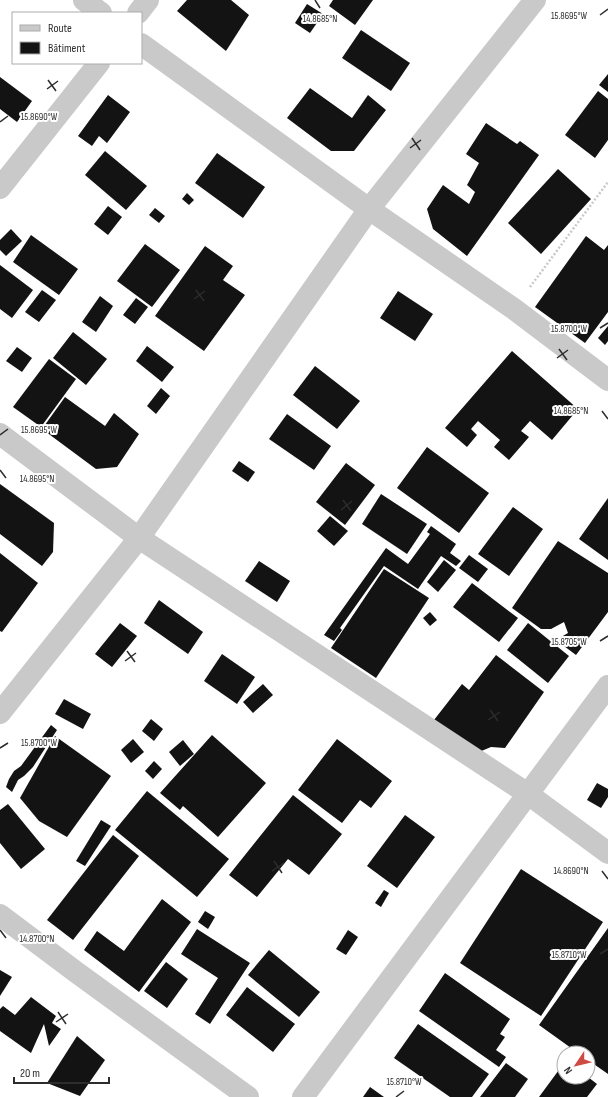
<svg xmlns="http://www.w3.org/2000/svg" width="608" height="1097" font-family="'Sofia Sans Condensed',sans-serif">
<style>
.building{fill:#131313}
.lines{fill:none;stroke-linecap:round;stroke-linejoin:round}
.path{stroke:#c9c9c9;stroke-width:2.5;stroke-dasharray:2 2;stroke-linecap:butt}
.minor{stroke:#c9c9c9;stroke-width:22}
.ticks{fill:none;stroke:#2c2c2c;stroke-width:1.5}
.ticks-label{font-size:10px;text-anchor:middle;fill:#2c2c2c;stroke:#fff;stroke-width:4;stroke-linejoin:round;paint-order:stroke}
</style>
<rect width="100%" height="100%" fill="#fff"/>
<g class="building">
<path d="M 187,0 L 231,0 L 249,15 L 226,51 L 177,11 Z"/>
<path d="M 333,0 L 373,0 L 355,25 L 329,6 Z"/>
<path d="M 307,4 L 323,14 L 310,33 L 295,23 Z"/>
<path d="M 361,30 L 410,63 L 391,91 L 342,58 Z"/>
<path d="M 608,74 L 608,92 L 599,85 Z"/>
<path d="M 0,77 L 32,101 L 17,122 L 0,109 Z"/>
<path d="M 310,88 L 352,118 L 368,95 L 386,110 L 354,151 L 331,151 L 287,118 Z"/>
<path d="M 598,91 L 608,99 L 608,140 L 595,158 L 565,135 Z"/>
<path d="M 108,95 L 130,112 L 107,143 L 99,136 L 92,146 L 78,136 Z"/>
<path d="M 486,123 L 517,144 L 520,141 L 539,155 L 467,256 L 433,229 L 427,209 L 443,185 L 469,204 L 475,192 L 467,185 L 479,163 L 466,154 Z"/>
<path d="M 105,151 L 147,186 L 126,210 L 85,175 Z"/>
<path d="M 217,153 L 265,187 L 243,218 L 195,183 Z"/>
<path d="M 558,169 L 591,199 L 541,254 L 508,223 Z"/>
<path d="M 187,193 L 194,200 L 189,205 L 182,199 Z"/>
<path d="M 108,206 L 122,217 L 108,235 L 94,224 Z"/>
<path d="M 155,208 L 165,216 L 159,223 L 149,215 Z"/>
<path d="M 11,229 L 22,241 L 6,256 L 0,250 L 0,240 Z"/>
<path d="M 31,235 L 78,269 L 59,295 L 13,262 Z"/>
<path d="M 586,236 L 604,250 L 608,245 L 608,312 L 585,343 L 535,307 Z"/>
<path d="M 145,244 L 180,270 L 152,307 L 117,281 Z"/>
<path d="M 205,246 L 233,266 L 223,280 L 245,295 L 204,351 L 155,316 Z"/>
<path d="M 0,265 L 33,290 L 12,318 L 0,309 Z"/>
<path d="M 42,290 L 56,300 L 39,322 L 25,312 Z"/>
<path d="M 398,291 L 433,314 L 415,341 L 380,318 Z"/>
<path d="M 100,296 L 113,306 L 96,332 L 82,322 Z"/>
<path d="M 136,298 L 148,307 L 135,324 L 123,315 Z"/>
<path d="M 608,326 L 608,341 L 605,345 L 598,338 Z"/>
<path d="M 73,332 L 107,359 L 86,385 L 53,358 Z"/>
<path d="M 147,346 L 174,367 L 162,382 L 136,361 Z"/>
<path d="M 17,347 L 32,358 L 22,372 L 6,361 Z"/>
<path d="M 512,351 L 578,409 L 552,440 L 530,421 L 521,431 L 529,437 L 509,460 L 494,447 L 500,440 L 478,421 L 471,429 L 477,435 L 467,447 L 445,428 Z"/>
<path d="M 49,359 L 76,379 L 41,427 L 13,407 Z"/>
<path d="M 315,366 L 360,401 L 337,429 L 293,395 Z"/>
<path d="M 161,388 L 170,396 L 156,414 L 147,406 Z"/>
<path d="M 65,397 L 105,426 L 114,413 L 139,434 L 117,467 L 96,469 L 42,429 Z"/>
<path d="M 287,414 L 331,446 L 314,470 L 269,439 Z"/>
<path d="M 427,447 L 489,493 L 459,533 L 397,488 Z"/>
<path d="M 239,461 L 255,472 L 248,482 L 232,471 Z"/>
<path d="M 346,463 L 375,485 L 345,525 L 316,502 Z"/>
<path d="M 0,484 L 54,523 L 53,552 L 42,566 L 0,534 Z"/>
<path d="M 381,494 L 427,524 L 407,554 L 362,524 Z"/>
<path d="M 608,498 L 608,560 L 579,539 Z"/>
<path d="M 513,507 L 543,529 L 509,576 L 478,554 Z"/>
<path d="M 330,516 L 348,531 L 334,546 L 317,531 Z"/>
<path d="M 431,526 L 456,544 L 450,553 L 461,561 L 456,566 L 441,556 L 418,589 L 384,566 L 340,628 L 342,630 L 334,641 L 324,635 L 386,548 L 408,564 L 430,534 L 427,532 Z"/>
<path d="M 558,541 L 608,573 L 608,612 L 576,655 L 556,640 L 568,633 L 564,622 L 551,629 L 541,629 L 512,608 Z"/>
<path d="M 0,553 L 38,583 L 2,632 L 0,631 Z"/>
<path d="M 469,555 L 488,569 L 478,582 L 459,568 Z"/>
<path d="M 444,560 L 456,570 L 438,592 L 427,582 Z"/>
<path d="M 259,561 L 290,581 L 277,602 L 245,581 Z"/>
<path d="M 384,569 L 429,598 L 376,678 L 331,648 Z"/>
<path d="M 472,583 L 518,618 L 499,642 L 453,607 Z"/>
<path d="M 159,600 L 203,632 L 188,654 L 144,623 Z"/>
<path d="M 430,612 L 437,620 L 430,626 L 423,618 Z"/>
<path d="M 120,623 L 137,636 L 112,667 L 95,654 Z"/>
<path d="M 528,623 L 569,656 L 548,683 L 507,650 Z"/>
<path d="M 222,654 L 255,677 L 237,704 L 204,681 Z"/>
<path d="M 496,655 L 544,692 L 505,748 L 491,747 L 479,752 L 434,720 L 462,684 L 469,690 Z"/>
<path d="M 263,684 L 273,695 L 253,713 L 243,702 Z"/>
<path d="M 64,699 L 91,714 L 83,729 L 55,714 Z"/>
<path d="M 151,719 L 163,729 L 154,741 L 142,731 Z"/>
<path d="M 51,725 L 57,730 L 33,767 L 24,776 L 18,780 L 12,792 L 6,787 L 9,779 L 14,771 L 21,766 Z"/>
<path d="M 212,735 L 266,783 L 218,837 L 183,806 L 180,810 L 160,793 Z"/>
<path d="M 55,736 L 111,776 L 67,837 L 39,821 L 20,798 Z"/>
<path d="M 133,739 L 144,752 L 131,763 L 121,750 Z"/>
<path d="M 337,739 L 392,781 L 371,808 L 360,800 L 342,823 L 298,790 Z"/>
<path d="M 183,740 L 194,754 L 180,766 L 169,752 Z"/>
<path d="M 154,761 L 162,769 L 153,779 L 145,771 Z"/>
<path d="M 597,783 L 608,789 L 608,797 L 601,808 L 587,800 Z"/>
<path d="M 147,791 L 229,859 L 197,897 L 115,830 Z"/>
<path d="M 293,795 L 342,834 L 309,875 L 288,859 L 257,897 L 229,875 Z"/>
<path d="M 8,804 L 45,849 L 21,869 L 0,843 L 0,810 Z"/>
<path d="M 405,815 L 435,837 L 397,888 L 367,866 Z"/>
<path d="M 101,820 L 111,826 L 85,866 L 76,861 Z"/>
<path d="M 113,835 L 139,856 L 73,940 L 47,920 Z"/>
<path d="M 521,869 L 603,922 L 541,1016 L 460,963 Z"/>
<path d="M 384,890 L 389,893 L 381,907 L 375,903 Z"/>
<path d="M 162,899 L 191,922 L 139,992 L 84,950 L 97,931 L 124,951 Z"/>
<path d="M 205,911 L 215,917 L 208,929 L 198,922 Z"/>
<path d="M 608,928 L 608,1074 L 588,1060 L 588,1053 L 578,1053 L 539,1025 Z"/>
<path d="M 197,929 L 250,963 L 210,1024 L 195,1014 L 218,978 L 181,954 Z"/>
<path d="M 348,930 L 358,937 L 346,955 L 336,949 Z"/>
<path d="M 269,950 L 320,992 L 299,1017 L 248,975 Z"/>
<path d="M 166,962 L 188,979 L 167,1008 L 144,991 Z"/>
<path d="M 0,970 L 12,977 L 0,996 Z"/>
<path d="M 445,973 L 510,1019 L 500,1034 L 505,1037 L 496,1050 L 506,1057 L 499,1067 L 419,1011 Z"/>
<path d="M 247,987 L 295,1024 L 273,1052 L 226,1015 Z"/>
<path d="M 31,997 L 56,1016 L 52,1023 L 61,1029 L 49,1046 L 44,1024 L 31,1053 L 0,1031 L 0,1009 L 3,1006 L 15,1015 Z"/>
<path d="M 418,1024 L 489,1074 L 472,1097 L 450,1097 L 394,1058 Z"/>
<path d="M 77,1036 L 105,1060 L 80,1096 L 47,1083 Z"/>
<path d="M 506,1063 L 528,1079 L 515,1097 L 480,1097 Z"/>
<path d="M 564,1063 L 564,1077 L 588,1077 L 597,1084 L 587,1097 L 539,1097 Z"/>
<path d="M 370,1087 L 384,1097 L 363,1097 Z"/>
</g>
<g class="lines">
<path class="path" d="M 530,287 L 608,182"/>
<g class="minor">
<path d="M 84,0 L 101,13"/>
<path d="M 138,13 L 148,0"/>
<path d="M 141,44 L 369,209 L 514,309 L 608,380"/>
<path d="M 0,188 L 99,63"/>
<path d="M 0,434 L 139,538 L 528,794 L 608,853"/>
<path d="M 0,713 L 139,538 L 369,209 L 535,0"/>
<path d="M 0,915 L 76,972 L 248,1097"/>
<path d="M 303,1097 L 608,686"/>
</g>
</g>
<path class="ticks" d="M 315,0 L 320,8M 600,15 L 608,9M 48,80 L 56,91M 47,89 L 58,81M 0,122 L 8,116M 412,138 L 420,150M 410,148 L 421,140M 196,290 L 204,301M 194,299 L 205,291M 600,328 L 608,323M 559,349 L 567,360M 557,358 L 568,350M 602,411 L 608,419M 0,435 L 8,429M 0,470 L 6,478M 343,500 L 351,511M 341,510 L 352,501M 600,641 L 608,636M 127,651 L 135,662M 125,661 L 136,653M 490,710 L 498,721M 488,720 L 500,712M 0,748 L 8,743M 274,861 L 282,873M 272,871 L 284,863M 602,871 L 608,879M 0,930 L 6,938M 600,954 L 608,949M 58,1012 L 66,1024M 56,1022 L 68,1014M 396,1097 L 404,1091"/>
<g class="ticks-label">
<text x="569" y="19">15.8695°W</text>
<text x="320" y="22">14.8685°N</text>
<text x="39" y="120">15.8690°W</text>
<text x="569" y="332">15.8700°W</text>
<text x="571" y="414">14.8685°N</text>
<text x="39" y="433">15.8695°W</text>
<text x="37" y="482">14.8695°N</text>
<text x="569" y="645">15.8705°W</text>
<text x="39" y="746">15.8700°W</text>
<text x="571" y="874">14.8690°N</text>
<text x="37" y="942">14.8700°N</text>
<text x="569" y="958">15.8710°W</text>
<text x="404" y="1085">15.8710°W</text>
</g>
<rect x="12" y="12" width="130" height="52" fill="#ffffff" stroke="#ababab"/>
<rect x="20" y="25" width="20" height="6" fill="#c9c9c9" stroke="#ababab"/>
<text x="48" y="32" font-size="12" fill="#2c2c2c">Route</text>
<rect x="20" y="42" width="20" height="12" fill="#131313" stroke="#ababab"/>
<text x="48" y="52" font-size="12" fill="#2c2c2c">Bâtiment</text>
<g transform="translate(576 1065) rotate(235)"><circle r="19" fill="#ffffff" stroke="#ababab"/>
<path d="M0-3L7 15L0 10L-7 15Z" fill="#cd4b43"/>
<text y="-6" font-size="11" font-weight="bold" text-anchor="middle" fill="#2c2c2c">N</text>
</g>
<path d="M14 1077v6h95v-6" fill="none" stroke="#2c2c2c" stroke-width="2"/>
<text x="20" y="1077" font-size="12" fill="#2c2c2c" stroke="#ffffff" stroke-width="3" paint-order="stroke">20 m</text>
</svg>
